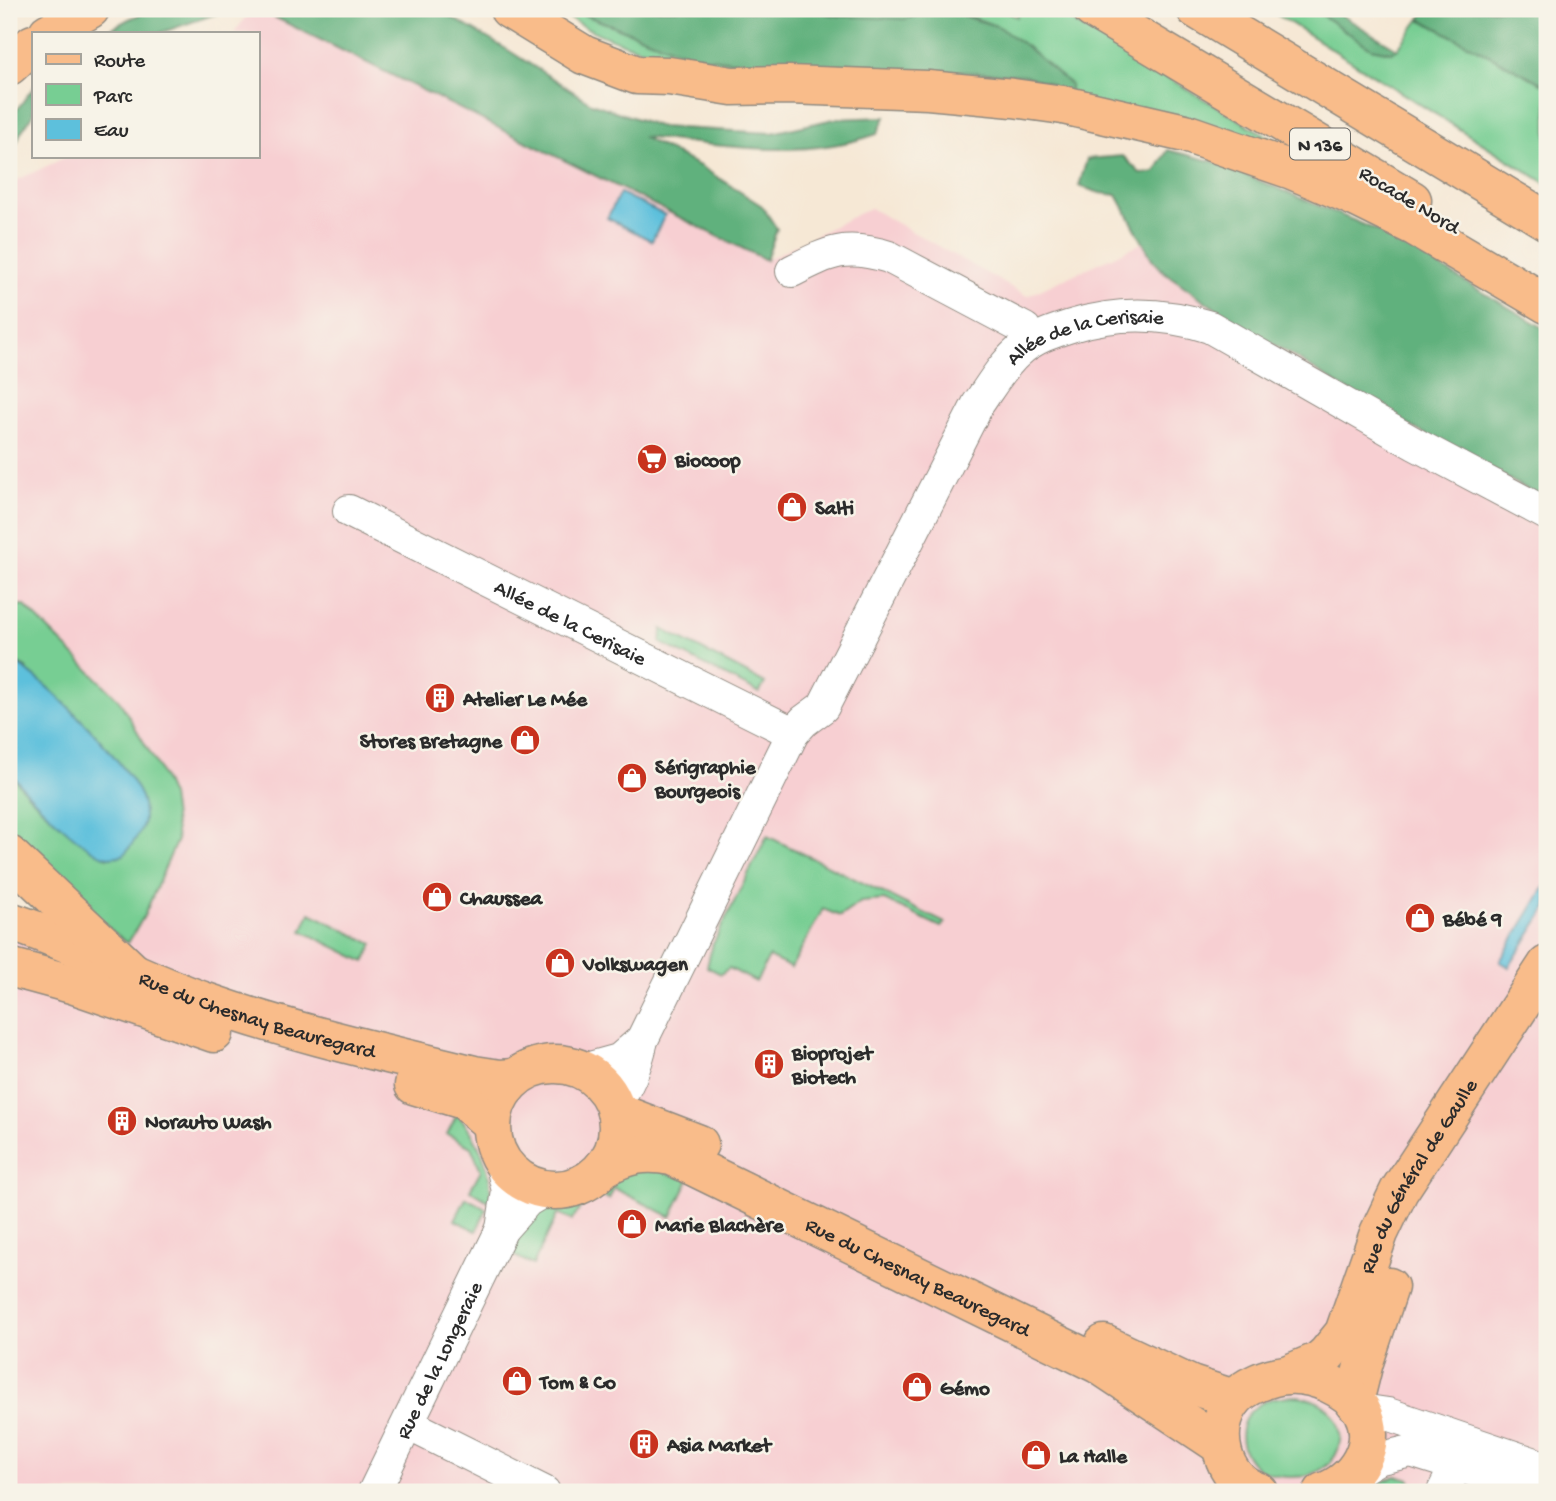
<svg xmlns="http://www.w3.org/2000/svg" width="1556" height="1501" font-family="'Gochi Hand',sans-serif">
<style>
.built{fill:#f7cfd2}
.green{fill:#77ce93;stroke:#517c5f;stroke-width:2}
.forest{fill:#61b17d;stroke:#466e54;stroke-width:2}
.water{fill:#5dc0dc;stroke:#447684;stroke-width:2}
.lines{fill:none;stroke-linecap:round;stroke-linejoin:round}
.minor-casing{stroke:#908a80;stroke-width:34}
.major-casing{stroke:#908a80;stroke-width:41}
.highway-casing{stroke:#908a80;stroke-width:41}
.minor{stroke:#fff;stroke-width:32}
.major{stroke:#f9bc8a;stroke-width:38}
.highway{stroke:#f9bc8a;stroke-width:38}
.labels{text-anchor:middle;stroke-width:5;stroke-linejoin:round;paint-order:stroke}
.shield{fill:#f7f3e8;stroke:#686764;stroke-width:2}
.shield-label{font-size:19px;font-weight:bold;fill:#2b2b2b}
.street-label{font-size:21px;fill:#2b2b2b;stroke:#f7f3e8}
.poi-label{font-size:21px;font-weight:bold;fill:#2b2b2b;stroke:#f7f3e8;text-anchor:start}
</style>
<rect width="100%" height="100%" fill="#f7f3e8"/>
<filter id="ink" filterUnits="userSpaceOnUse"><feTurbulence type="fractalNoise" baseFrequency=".0143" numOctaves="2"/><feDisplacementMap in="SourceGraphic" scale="14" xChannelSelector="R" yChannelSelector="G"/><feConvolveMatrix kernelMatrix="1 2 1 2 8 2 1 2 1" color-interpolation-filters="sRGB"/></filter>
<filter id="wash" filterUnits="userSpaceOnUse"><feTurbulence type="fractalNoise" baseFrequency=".00686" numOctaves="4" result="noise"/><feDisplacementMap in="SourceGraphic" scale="28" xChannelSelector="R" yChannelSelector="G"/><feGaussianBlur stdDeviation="1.57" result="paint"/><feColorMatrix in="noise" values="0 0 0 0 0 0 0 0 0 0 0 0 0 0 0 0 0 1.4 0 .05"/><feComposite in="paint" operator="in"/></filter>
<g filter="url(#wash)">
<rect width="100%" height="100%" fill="#f6e8d5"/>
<path class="built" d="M 252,9 L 258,9 L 766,260 L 870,208 L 1027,296 L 1142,243 L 1152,259 L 1547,500 L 1547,1492 L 9,1492 L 9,910 L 128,943 L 144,916 L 177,840 L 159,768 L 148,751 L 24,605 L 9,606 L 9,184 L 68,156 L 257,156 L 257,33 L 234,33 Z"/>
<g class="green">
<path d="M 556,9 L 575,9 L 582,14 L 690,55 L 729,61 L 767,66 L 795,63 L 811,69 L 853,71 L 870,67 L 888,72 L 969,72 L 1024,75 L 1048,83 L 1069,84 C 1047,65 1025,44 1000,29 C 986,20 969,18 955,9 L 1001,9 L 1017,17 L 1018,12 L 1014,9 L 1051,9 L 1275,141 L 1276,145 L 696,64 C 648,52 596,39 556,9 Z"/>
<path d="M 807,9 L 937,9 C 903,28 844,18 807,9 Z"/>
<path d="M 1268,9 L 1313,9 L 1371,48 L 1391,52 L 1397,49 L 1420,19 L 1547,86 L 1547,184 Z"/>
<path d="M 24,605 L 119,700 L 159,768 L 171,796 L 177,840 L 144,916 L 128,943 L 112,931 L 9,835 L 9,771 C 34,807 69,833 106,857 L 26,668 L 9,659 L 9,606 Z"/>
<path d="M 662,629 L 765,683 L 759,693 L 661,643 Z"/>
<path d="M 767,836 L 945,923 L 941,927 L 884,900 L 861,902 L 840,916 L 823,909 L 791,968 L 769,957 L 756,982 L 729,968 L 721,974 L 707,967 L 712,946 Z"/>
<path d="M 310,913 L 373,944 L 365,962 L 302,931 Z"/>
<path d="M 457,1114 C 477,1135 494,1172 490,1202 L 470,1190 L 481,1170 L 471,1147 L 447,1134 Z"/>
<path d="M 645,1166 L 689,1180 L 671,1217 L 614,1188 L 609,1199 L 602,1196 L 588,1198 L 572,1220 L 558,1213 L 533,1265 L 511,1254 L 526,1221 L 553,1202 L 578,1198 L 610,1179 Z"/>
<path d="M 466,1198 L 487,1209 L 476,1231 L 455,1220 Z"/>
<path d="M 1297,1396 C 1360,1404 1352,1480 1288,1477 C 1276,1477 1267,1474 1257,1467 C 1236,1451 1235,1419 1260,1404 C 1270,1397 1284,1396 1297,1396 Z"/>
<path d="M 1396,1476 L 1410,1480 L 1414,1492 L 1369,1492 L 1379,1483 Z"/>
</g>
<g class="forest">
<path d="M 154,9 L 230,9 L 160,33 L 103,33 L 129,19 Z"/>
<path d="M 258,9 L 437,9 L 508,50 L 591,103 L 661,127 L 772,133 L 834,119 L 885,117 L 877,134 C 800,161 721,145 642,137 L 700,166 L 762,206 L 777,229 L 766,260 Z"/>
<path d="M 575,9 L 741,9 L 750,12 L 763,9 L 807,9 L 838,16 L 906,19 L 937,9 L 955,9 L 967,17 L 997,26 L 1026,46 L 1070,84 L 1070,90 L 1064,93 L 1048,83 L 1024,75 L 969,72 L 888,72 L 870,67 L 853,71 L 811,69 L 795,63 L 768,66 L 690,55 L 582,14 Z"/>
<path d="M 1313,9 L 1331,9 L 1397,49 L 1391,52 L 1371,48 Z"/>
<path d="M 1427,9 L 1547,9 L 1547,86 L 1420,19 Z"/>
<path d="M 33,88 L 33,115 L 21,132 L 9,162 L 9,120 Z"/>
<path d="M 1168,150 L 1215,162 L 1381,232 L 1547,330 L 1547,500 L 1371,405 L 1209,304 L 1163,271 L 1152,259 L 1117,195 L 1100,193 L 1079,186 L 1087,159 L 1123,156 L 1141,174 L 1155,172 Z"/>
</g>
<g class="water">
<path d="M 620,193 L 665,215 L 652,241 L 607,218 Z"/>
<path d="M 9,659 C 46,679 124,759 141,797 C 143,803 144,812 144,818 C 144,831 131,845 124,855 C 119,856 113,857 108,857 C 84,853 23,791 9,770 Z"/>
<path d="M 1547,883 L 1547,908 L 1509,967 L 1500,961 Z"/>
</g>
</g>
<g filter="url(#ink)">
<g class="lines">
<g class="minor-casing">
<g id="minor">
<path d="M 792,271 C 831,251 846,244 889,257 L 1025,329 L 1031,342"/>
<path id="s1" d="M 349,511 L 793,733"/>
<path d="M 583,1070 L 619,1060 L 642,1040"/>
<path id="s2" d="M 614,1104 C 629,1086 637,1063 642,1040 L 793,733 L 804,721 L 823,707 L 978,404 C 990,387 1002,366 1018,352 C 1033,338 1052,332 1071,326 C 1118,311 1163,312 1210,327 L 1415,444 L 1547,514"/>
<path d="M 500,1157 L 508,1191 L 502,1229"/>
<path d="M 1361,1410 L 1388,1414 L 1547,1468"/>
<path d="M 408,1424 L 544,1492"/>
<path d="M 1352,1474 L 1377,1459 L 1411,1451 L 1541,1492"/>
<path id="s3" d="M 374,1492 L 502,1229 L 527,1201 L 547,1189"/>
<path d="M 1443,1492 L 1457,1464"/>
</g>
</g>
<g class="major-casing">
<g id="major">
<path id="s4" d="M 9,921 C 77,943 139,979 206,1002 C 294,1033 384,1053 474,1075 L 500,1079 L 514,1078"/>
<path d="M 9,967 L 75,985 L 214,1033"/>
<circle cx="555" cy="1127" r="63"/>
<path d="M 414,1085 L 464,1100 L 492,1124"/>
<path d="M 616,1112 L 699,1144"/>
<path id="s5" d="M 603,1168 C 627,1154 645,1151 672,1156 L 1098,1364 L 1220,1445"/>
<path d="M 1104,1344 L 1191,1385 L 1234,1399"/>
<path id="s6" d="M 1286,1375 L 1319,1361 L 1327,1354 L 1344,1333 L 1379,1233 L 1399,1191 L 1547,965"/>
<path d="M 1354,1402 L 1364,1362 L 1389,1287"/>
<path d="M 1259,1492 C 1221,1481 1209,1429 1234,1399 C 1245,1386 1270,1376 1287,1375 C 1313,1373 1349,1388 1362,1411 C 1380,1444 1355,1482 1323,1492"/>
</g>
</g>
<g class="highway-casing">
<g id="highway">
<path d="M 509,9 L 584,55 L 637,75 L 669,76 L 732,86 L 788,85 L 928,90 L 1013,98 L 1063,105 L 1185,133 L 1292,170 L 1355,197 L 1416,227 L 1547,304"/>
<path d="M 1092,9 L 1412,200"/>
<path d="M 1196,9 L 1547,221"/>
<path d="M 48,33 L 90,9"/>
<path d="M 9,66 L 33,44"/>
<path d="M 9,855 L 135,974"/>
</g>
</g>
<use href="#minor" class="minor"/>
<use href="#major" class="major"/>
<use href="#highway" class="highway"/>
</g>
</g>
<defs>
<g id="supermarket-disc" transform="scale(1.575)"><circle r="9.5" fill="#c8321e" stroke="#f7f3e8"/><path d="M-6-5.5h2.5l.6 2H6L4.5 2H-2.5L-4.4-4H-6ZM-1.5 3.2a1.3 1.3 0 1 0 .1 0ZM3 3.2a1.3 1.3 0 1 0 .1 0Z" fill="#fff"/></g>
<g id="shop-disc" transform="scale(1.575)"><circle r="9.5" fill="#c8321e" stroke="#f7f3e8"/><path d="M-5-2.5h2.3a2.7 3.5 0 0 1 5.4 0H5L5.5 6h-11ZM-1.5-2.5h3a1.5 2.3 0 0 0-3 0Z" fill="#fff"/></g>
<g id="building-disc" transform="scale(1.575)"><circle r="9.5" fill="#c8321e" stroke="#f7f3e8"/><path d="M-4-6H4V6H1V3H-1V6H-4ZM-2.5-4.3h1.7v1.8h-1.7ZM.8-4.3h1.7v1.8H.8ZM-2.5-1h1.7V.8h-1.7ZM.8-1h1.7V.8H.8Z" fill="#fff"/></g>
</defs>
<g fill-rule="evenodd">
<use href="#supermarket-disc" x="652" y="459"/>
<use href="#shop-disc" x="792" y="507"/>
<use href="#building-disc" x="440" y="698"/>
<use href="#shop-disc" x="525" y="740"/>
<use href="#shop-disc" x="632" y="778"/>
<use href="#shop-disc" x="437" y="897"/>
<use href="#shop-disc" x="1420" y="918"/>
<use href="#shop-disc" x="560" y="963"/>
<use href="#building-disc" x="769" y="1064"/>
<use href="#building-disc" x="122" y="1121"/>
<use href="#shop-disc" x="632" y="1224"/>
<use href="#shop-disc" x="517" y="1381"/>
<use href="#shop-disc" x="917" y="1387"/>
<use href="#building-disc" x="644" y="1444"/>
<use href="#shop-disc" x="1036" y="1455"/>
</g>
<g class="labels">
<rect class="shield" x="1290" y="128.5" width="60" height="31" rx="5"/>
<g class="shield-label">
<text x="1320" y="151">N 136</text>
</g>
<g class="street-label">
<text transform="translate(1410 199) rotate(31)" y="7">Rocade Nord</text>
<text dy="7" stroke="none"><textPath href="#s2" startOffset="929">Allée de la Cerisaie</textPath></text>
<text dy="7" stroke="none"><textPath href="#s1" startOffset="248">Allée de la Cerisaie</textPath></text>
<text dy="7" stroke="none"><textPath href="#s4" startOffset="266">Rue du Chesnay Beauregard</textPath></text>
<text dy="7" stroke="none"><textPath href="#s6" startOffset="248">Rue du Général de Gaulle</textPath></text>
<text dy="7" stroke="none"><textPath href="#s5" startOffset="346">Rue du Chesnay Beauregard</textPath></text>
<text dy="7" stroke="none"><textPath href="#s3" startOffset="147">Rue de la Longeraie</textPath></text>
</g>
<g class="poi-label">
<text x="675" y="466">Biocoop</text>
<text x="815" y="514">Salti</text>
<text x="463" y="705">Atelier Le Mée</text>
<text x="502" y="747" text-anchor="end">Stores Bretagne</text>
<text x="655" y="773">Sérigraphie<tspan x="655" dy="24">Bourgeois</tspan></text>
<text x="460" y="904">Chaussea</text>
<text x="1443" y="925">Bébé 9</text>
<text x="583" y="970">Volkswagen</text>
<text x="792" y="1059">Bioprojet<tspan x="792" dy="24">Biotech</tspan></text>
<text x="145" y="1128">Norauto Wash</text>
<text x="655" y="1231">Marie Blachère</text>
<text x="540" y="1388">Tom &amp; Co</text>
<text x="940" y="1394">Gémo</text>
<text x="667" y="1451">Asia Market</text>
<text x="1059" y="1462">La Halle</text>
</g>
</g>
<rect width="1556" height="1501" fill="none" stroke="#f7f3e8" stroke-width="35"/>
<rect x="32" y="32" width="228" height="126" fill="#f7f3e8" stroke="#a5a39c" stroke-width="2"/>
<rect x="46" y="54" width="35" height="10" fill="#f9bc8a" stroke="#a5a39c" stroke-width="2"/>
<text x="94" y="66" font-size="21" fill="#2b2b2b">Route</text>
<rect x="46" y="84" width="35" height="21" fill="#77ce93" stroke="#a5a39c" stroke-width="2"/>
<text x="94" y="102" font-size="21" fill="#2b2b2b">Parc</text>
<rect x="46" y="119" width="35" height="21" fill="#5dc0dc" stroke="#a5a39c" stroke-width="2"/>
<text x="94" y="136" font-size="21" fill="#2b2b2b">Eau</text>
</svg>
